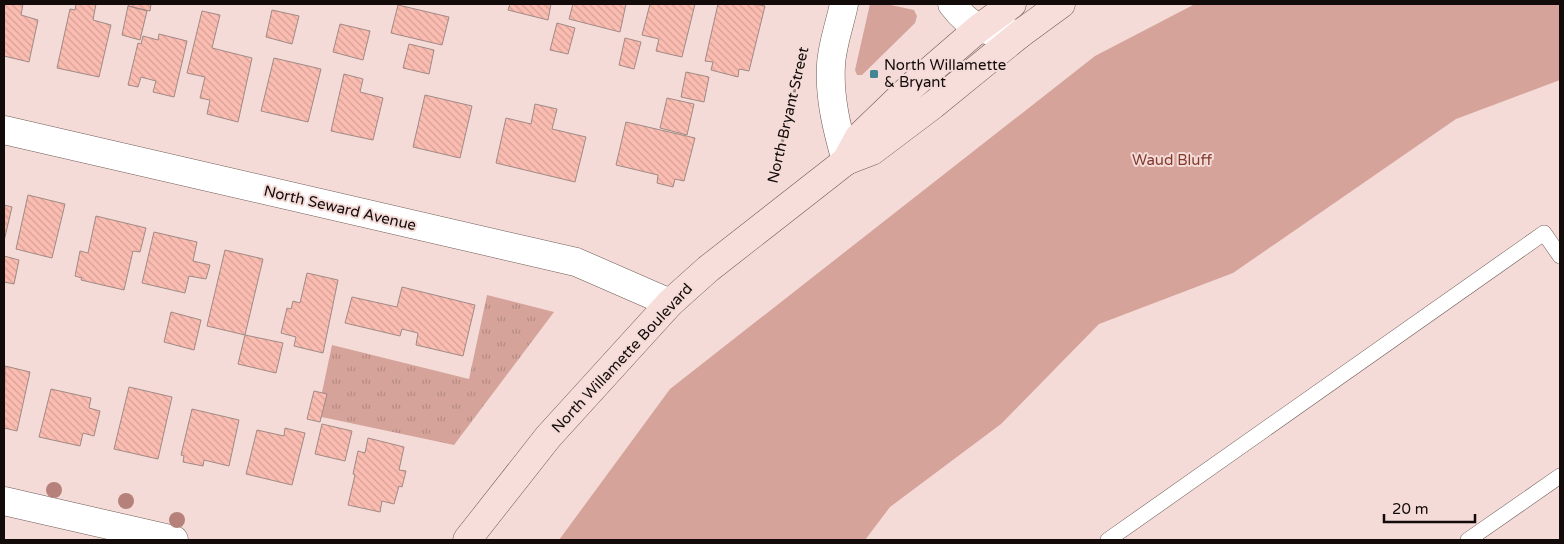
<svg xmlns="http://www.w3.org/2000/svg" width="1564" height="544" font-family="'Varela Round',sans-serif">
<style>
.grass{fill:url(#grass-tufts)}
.park{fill:#d5a39a}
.building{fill:url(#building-back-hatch);stroke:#a08a85}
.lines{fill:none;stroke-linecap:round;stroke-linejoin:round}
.service-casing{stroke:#705b57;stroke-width:16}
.minor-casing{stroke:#705b57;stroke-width:29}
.secondary-casing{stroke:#705b57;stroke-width:29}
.path{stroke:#9f8c89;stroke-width:3;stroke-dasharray:4 2.5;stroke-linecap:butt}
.service{stroke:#fff;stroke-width:15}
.minor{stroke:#fff;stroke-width:28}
.secondary{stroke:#f7deda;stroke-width:28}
.tree{fill:#b5817a}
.poi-dot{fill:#418692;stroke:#f4dbd7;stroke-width:2}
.labels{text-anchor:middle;stroke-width:4;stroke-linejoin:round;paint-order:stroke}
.poi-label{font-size:15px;fill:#130b0a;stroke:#f4dbd7;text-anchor:start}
.street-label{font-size:15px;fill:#130b0a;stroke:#f4dbd7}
.park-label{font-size:15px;fill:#82382d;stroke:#f4dbd7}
</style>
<defs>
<pattern id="grass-tufts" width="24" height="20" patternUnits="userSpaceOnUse" patternTransform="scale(1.25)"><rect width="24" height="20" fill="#d5a39a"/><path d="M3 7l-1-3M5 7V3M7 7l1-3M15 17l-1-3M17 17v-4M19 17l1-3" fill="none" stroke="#b68b83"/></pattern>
<pattern id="building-back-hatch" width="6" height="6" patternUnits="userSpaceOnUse" patternTransform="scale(1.25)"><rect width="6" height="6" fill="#fbbcb1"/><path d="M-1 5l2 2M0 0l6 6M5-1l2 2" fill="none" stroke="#d6a097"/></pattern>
</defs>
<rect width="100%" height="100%" fill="#f4dbd7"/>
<path class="grass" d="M 487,295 L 554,312 L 454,445 L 317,416 L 332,345 L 469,379 Z"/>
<g class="park">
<path d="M 870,4 L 886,4 L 914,10 L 917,16 L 915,23 L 862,75 L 857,75 L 855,70 Z"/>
<path d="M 1195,4 L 1560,4 L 1560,80 L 1456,119 L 1233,273 L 1099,324 L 1001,424 L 890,507 L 865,540 L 559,540 L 670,389 L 1095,56 Z"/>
</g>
<g class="building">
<path d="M 4,4 L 23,4 L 21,15 L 38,20 L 29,62 L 4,56 Z"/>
<path d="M 76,4 L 96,4 L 93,20 L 111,25 L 99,77 L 57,68 L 70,9 L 75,10 Z"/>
<path d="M 129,4 L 151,4 L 150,11 L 128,6 Z"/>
<path d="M 510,4 L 551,4 L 548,20 L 508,10 Z"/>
<path d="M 573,4 L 626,4 L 620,32 L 569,19 Z"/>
<path d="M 650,4 L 695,4 L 682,57 L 656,51 L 659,39 L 642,35 Z"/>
<path d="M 718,4 L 754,4 L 765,6 L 749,71 L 739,69 L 738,77 L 711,70 L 713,62 L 705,61 Z"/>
<path d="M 398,5 L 449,17 L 442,45 L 391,33 Z"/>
<path d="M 128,6 L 147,11 L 140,40 L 122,35 Z"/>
<path d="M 272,10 L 299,16 L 292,44 L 266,37 Z"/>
<path d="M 202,11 L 220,15 L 212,48 L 252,58 L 238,122 L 207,114 L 210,100 L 200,98 L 205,77 L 187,73 Z"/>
<path d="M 557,23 L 575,28 L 568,54 L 550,50 Z"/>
<path d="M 340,24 L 370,31 L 363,60 L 333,52 Z"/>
<path d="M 159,34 L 187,41 L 174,97 L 153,92 L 156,81 L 141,77 L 138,87 L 128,85 L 138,43 L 141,44 L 143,36 L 158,40 Z"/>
<path d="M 625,38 L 641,42 L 634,69 L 619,65 Z"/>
<path d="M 409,44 L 434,50 L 429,74 L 403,68 Z"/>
<path d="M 274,58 L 321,69 L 308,122 L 261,111 Z"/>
<path d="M 686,72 L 709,77 L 704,102 L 681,97 Z"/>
<path d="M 344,74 L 363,79 L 360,92 L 383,98 L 373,140 L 331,131 Z"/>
<path d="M 425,95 L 472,106 L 460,158 L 413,147 Z"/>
<path d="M 667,98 L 694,104 L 687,135 L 660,128 Z"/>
<path d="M 535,104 L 557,109 L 552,129 L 586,137 L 575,182 L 496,163 L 506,118 L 531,124 Z"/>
<path d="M 626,122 L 695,138 L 684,181 L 675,179 L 673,187 L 657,183 L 658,175 L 616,165 Z"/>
<path d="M 28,195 L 65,204 L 52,258 L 16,249 Z"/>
<path d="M 4,205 L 12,207 L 4,241 Z"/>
<path d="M 96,216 L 146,228 L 140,252 L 133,251 L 124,290 L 81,280 L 82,278 L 75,276 L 80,251 L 88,253 Z"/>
<path d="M 154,232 L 197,242 L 193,261 L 210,265 L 206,279 L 189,276 L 185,293 L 142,283 Z"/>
<path d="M 225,250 L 263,259 L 245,335 L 207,326 Z"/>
<path d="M 4,256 L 19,260 L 14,284 L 4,282 Z"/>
<path d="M 307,273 L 338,280 L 323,353 L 294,346 L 296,337 L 281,333 L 287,308 L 291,309 L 293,301 L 300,303 Z"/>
<path d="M 402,287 L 475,305 L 463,356 L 416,345 L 418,333 L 402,329 L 400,336 L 345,323 L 352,297 L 397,307 Z"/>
<path d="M 171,312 L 201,320 L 194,350 L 164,342 Z"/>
<path d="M 245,335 L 283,343 L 276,373 L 238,364 Z"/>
<path d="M 5,366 L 30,372 L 17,431 L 4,428 Z"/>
<path d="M 129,387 L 172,397 L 158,459 L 114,449 Z"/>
<path d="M 51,389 L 91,398 L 89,408 L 100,411 L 94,436 L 83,433 L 80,446 L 39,437 Z"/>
<path d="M 314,391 L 327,394 L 320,422 L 307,419 Z"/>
<path d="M 192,409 L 239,420 L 229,466 L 204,460 L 203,466 L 183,462 L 184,456 L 181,455 Z"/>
<path d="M 322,424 L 352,431 L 345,461 L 315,454 Z"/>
<path d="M 285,428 L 305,433 L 292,485 L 246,474 L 257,430 L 284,436 Z"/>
<path d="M 368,438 L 404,447 L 399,470 L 406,471 L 402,487 L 399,486 L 394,504 L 382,501 L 380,512 L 348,505 L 355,475 L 353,474 L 358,451 L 365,453 Z"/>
</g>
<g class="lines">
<g class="service-casing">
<g id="service">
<path d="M 1108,540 L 1544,233 L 1560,256"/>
<path d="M 1468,540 L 1560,476"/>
</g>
</g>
<g class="minor-casing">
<g id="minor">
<path d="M 844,4 C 840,24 832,45 831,65 C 829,98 837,129 846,161"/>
<path d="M 952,4 C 974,33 987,31 1020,34"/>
<path d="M 4,130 L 576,262 L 670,303"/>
<path d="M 4,501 L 174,540"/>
</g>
</g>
<g class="secondary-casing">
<g id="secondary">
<path d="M 846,161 L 859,137 L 912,86 L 978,29 L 1012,4"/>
<path d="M 467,540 L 548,437 L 670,303 L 708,269 L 846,161 L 872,151 L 933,105 L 1020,34 L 1061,4"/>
</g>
</g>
<path class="path" d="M 773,181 L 800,68"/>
<use href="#service" class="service"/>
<use href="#minor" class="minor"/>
<use href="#secondary" class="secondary"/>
</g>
<g class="tree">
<circle cx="54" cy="490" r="8"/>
<circle cx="126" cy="501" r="8"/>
<circle cx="177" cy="520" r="8"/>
</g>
<rect class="poi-dot" x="869" y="69" width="10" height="10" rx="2.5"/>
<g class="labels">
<g class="poi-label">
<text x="884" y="70">North Willamette<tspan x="884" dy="17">&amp; Bryant</tspan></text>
</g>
<g class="street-label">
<text transform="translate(788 115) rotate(-77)" y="5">North Bryant Street</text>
<text transform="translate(340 208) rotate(13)" y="5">North Seward Avenue</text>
<text transform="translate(622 358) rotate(-47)" y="5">North Willamette Boulevard</text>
</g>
<g class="park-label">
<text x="1172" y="165">Waud Bluff</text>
</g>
</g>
<rect width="1564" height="544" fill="none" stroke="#130b0a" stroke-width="10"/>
<path d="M1384 514v8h91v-8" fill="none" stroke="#130b0a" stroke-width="2.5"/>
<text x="1392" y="514" font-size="15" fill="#130b0a" stroke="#f4dbd7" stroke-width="4" paint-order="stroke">20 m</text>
</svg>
